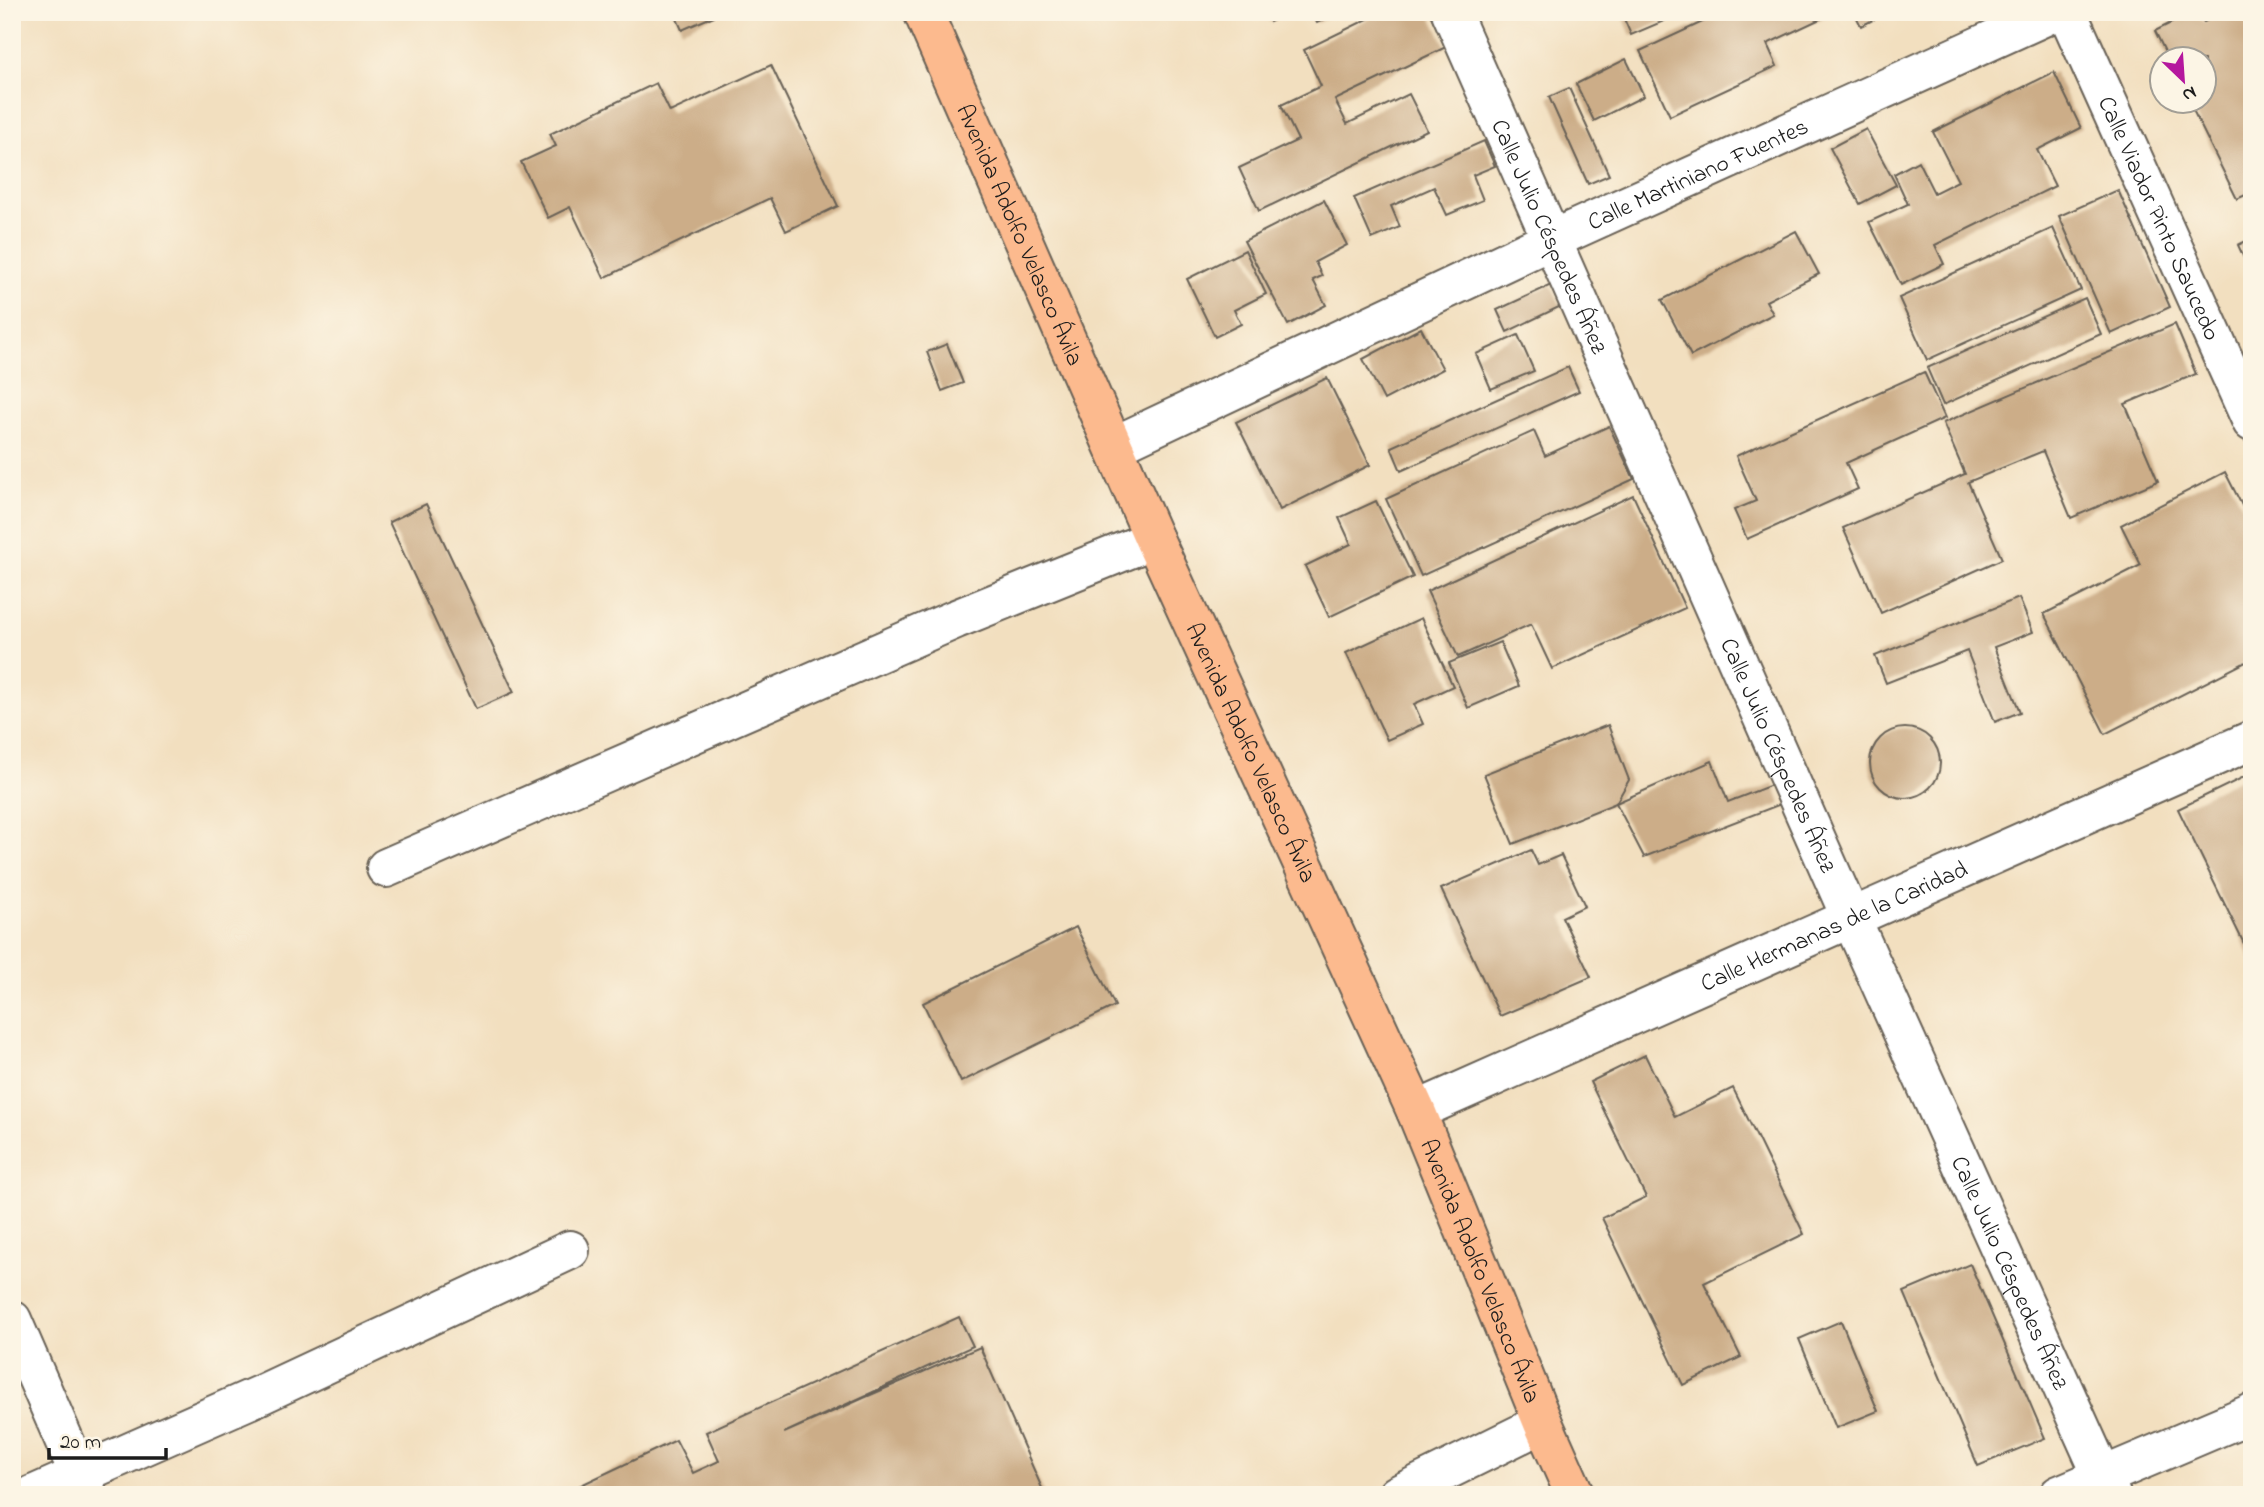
<svg xmlns="http://www.w3.org/2000/svg" width="2264" height="1507" font-family="'Indie Flower',sans-serif">
<style>
.building{fill:#ccad88}
.lines{fill:none;stroke-linecap:round;stroke-linejoin:round}
.minor-casing{stroke:#676055;stroke-width:42}
.highway-casing{stroke:#676055;stroke-width:42}
.minor{stroke:#fff;stroke-width:38}
.highway{stroke:#fcba8e;stroke-width:38}
.labels{text-anchor:middle;stroke-width:6;stroke-linejoin:round;paint-order:stroke}
.street-label{font-size:24px;fill:#1c1c1c;stroke:#fcf5e5}
</style>
<rect width="100%" height="100%" fill="#fcf5e5"/>
<filter id="ink" filterUnits="userSpaceOnUse"><feTurbulence type="fractalNoise" baseFrequency=".0143" numOctaves="2"/><feDisplacementMap in="SourceGraphic" scale="14" xChannelSelector="R" yChannelSelector="G"/><feConvolveMatrix kernelMatrix="1 2 1 2 8 2 1 2 1" color-interpolation-filters="sRGB"/></filter>
<filter id="wash" filterUnits="userSpaceOnUse"><feTurbulence type="fractalNoise" baseFrequency=".00686" numOctaves="4" result="noise"/><feDisplacementMap in="SourceGraphic" scale="28" xChannelSelector="R" yChannelSelector="G"/><feGaussianBlur stdDeviation="1.57" result="paint"/><feColorMatrix in="noise" values="0 0 0 0 0 0 0 0 0 0 0 0 0 0 0 0 0 1.4 0 .05"/><feComposite in="paint" operator="in"/></filter>
<g filter="url(#wash)">
<rect width="100%" height="100%" fill="#f2dfbf"/>
<g id="blocks">
<g class="building">
<path d="M 674,12 L 723,12 L 682,30 Z"/>
<path d="M 1264,12 L 1290,12 L 1270,22 Z"/>
<path d="M 1311,12 L 1339,12 L 1317,23 Z"/>
<path d="M 1382,12 L 1429,12 L 1446,47 L 1335,100 L 1347,124 L 1409,94 L 1427,130 L 1259,211 L 1239,168 L 1298,140 L 1281,105 L 1321,86 L 1304,50 Z"/>
<path d="M 1621,12 L 1670,12 L 1671,18 L 1631,35 Z"/>
<path d="M 1724,12 L 1835,12 L 1767,44 L 1777,66 L 1670,116 L 1640,51 Z"/>
<path d="M 1854,12 L 1889,12 L 1861,26 Z"/>
<path d="M 2193,12 L 2204,22 L 2225,12 L 2252,12 L 2252,192 L 2237,199 L 2189,102 L 2204,102 L 2204,60 L 2169,60 L 2155,31 Z"/>
<path d="M 1626,59 L 1644,96 L 1594,121 L 1576,84 Z"/>
<path d="M 771,65 L 838,206 L 786,231 L 770,198 L 604,278 L 570,207 L 548,218 L 521,162 L 556,146 L 550,134 L 656,83 L 670,112 Z"/>
<path d="M 2054,72 L 2081,128 L 2037,150 L 2055,186 L 1935,245 L 1944,264 L 1901,285 L 1869,222 L 1908,204 L 1894,174 L 1918,161 L 1934,193 L 1958,181 L 1933,132 Z"/>
<path d="M 1569,88 L 1609,175 L 1588,184 L 1549,97 Z"/>
<path d="M 1866,129 L 1896,185 L 1860,204 L 1830,148 Z"/>
<path d="M 1484,141 L 1495,166 L 1473,175 L 1483,200 L 1447,215 L 1434,187 L 1391,206 L 1400,227 L 1372,239 L 1354,198 Z"/>
<path d="M 2118,190 L 2170,307 L 2111,334 L 2059,216 Z"/>
<path d="M 1324,200 L 1347,245 L 1315,262 L 1322,276 L 1313,280 L 1326,305 L 1288,325 L 1244,241 Z"/>
<path d="M 2053,228 L 2081,290 L 1927,360 L 1899,298 Z"/>
<path d="M 1796,231 L 1819,274 L 1766,301 L 1773,314 L 1691,356 L 1662,300 Z"/>
<path d="M 2252,238 L 2252,268 L 2249,269 L 2238,245 Z"/>
<path d="M 1245,250 L 1266,294 L 1234,310 L 1241,324 L 1215,337 L 1187,279 Z"/>
<path d="M 1551,285 L 1561,306 L 1507,332 L 1497,310 Z"/>
<path d="M 2085,298 L 2101,334 L 1943,405 L 1927,368 Z"/>
<path d="M 2175,324 L 2196,374 L 2125,404 L 2158,481 L 2071,518 L 2043,451 L 1968,482 L 2002,559 L 1881,613 L 1843,528 L 1965,474 L 1943,423 Z"/>
<path d="M 1421,328 L 1443,369 L 1384,400 L 1363,359 Z"/>
<path d="M 1518,335 L 1534,371 L 1491,389 L 1476,354 Z"/>
<path d="M 947,344 L 963,383 L 942,391 L 927,352 Z"/>
<path d="M 1568,367 L 1579,391 L 1401,471 L 1391,447 Z"/>
<path d="M 1924,372 L 1945,418 L 1846,463 L 1858,489 L 1747,539 L 1734,510 L 1756,501 L 1736,456 Z"/>
<path d="M 1327,378 L 1370,465 L 1280,510 L 1236,422 Z"/>
<path d="M 1609,426 L 1634,479 L 1421,576 L 1386,499 L 1534,431 L 1545,456 Z"/>
<path d="M 2225,472 L 2252,525 L 2252,659 L 2105,734 L 2044,614 L 2141,565 L 2121,525 Z"/>
<path d="M 1633,495 L 1685,608 L 1552,669 L 1531,624 L 1458,657 L 1427,591 Z"/>
<path d="M 1376,501 L 1413,577 L 1329,617 L 1305,566 L 1351,544 L 1339,518 Z"/>
<path d="M 426,504 L 514,692 L 476,709 L 389,522 Z"/>
<path d="M 2019,598 L 2033,632 L 1994,647 L 2020,712 L 1995,722 L 1967,651 L 1886,683 L 1875,656 Z"/>
<path d="M 1421,618 L 1453,686 L 1414,704 L 1423,724 L 1387,740 L 1346,653 Z"/>
<path d="M 1500,642 L 1519,686 L 1468,708 L 1449,663 Z"/>
<path d="M 1608,725 L 1629,780 L 1616,803 L 1513,844 L 1484,774 Z"/>
<circle cx="1905" cy="763" r="35"/>
<path d="M 1712,761 L 1728,802 L 1774,784 L 1781,804 L 1644,857 L 1616,803 Z"/>
<path d="M 2252,773 L 2252,960 L 2178,809 Z"/>
<path d="M 1531,850 L 1538,865 L 1561,855 L 1585,906 L 1562,917 L 1591,977 L 1500,1016 L 1441,889 Z"/>
<path d="M 1076,927 L 1115,1006 L 961,1082 L 923,1003 Z"/>
<path d="M 1645,1055 L 1675,1117 L 1733,1088 L 1804,1234 L 1704,1283 L 1741,1357 L 1683,1385 L 1602,1218 L 1646,1197 L 1590,1082 Z"/>
<path d="M 1970,1264 L 2045,1438 L 1978,1466 L 1904,1292 Z"/>
<path d="M 959,1317 L 973,1346 L 784,1433 L 980,1347 L 1045,1495 L 584,1495 L 579,1486 L 676,1440 L 693,1473 L 719,1461 L 706,1432 Z"/>
<path d="M 1841,1321 L 1878,1411 L 1836,1428 L 1799,1339 Z"/>
</g>
</g>
</g>
<g filter="url(#ink)">
<use href="#blocks" fill-opacity="0" stroke="#676055" stroke-width="2"/>
<g class="lines">
<g class="minor-casing">
<g id="minor">
<path id="s1" d="M 1451,12 L 1851,918 L 2111,1495"/>
<path id="s2" d="M 2067,12 L 2252,422"/>
<path id="s3" d="M 1114,446 L 1551,240 L 2054,12"/>
<path d="M 386,868 L 956,619 L 1154,539"/>
<path id="s4" d="M 1416,1111 L 2252,740"/>
<path d="M 12,1320 L 88,1495"/>
<path d="M 33,1495 L 262,1394 L 570,1250"/>
<path d="M 1397,1495 L 1543,1423"/>
<path d="M 2059,1495 L 2252,1413"/>
</g>
</g>
<g class="highway-casing">
<g id="highway">
<path id="s5" d="M 923,12 L 1154,539 L 1416,1111 L 1543,1423 L 1575,1495"/>
</g>
</g>
<use href="#minor" class="minor"/>
<use href="#highway" class="highway"/>
</g>
</g>
<g class="labels">
<g class="street-label">
<text dy="8" stroke="none"><textPath href="#s3" startOffset="644">Calle Martiniano Fuentes</textPath></text>
<text dy="8" stroke="none"><textPath href="#s2" startOffset="226">Calle Viador Pinto Saucedo</textPath></text>
<text dy="8" stroke="none"><textPath href="#s5" startOffset="243">Avenida Adolfo Velasco Ávila</textPath></text>
<text dy="8" stroke="none"><textPath href="#s1" startOffset="245">Calle Julio Céspedes Áñez</textPath></text>
<text dy="8" stroke="none"><textPath href="#s5" startOffset="810">Avenida Adolfo Velasco Ávila</textPath></text>
<text dy="8" stroke="none"><textPath href="#s1" startOffset="812">Calle Julio Céspedes Áñez</textPath></text>
<text dy="8" stroke="none"><textPath href="#s4" startOffset="457">Calle Hermanas de la Caridad</textPath></text>
<text dy="8" stroke="none"><textPath href="#s5" startOffset="1377">Avenida Adolfo Velasco Ávila</textPath></text>
<text dy="8" stroke="none"><textPath href="#s1" startOffset="1379">Calle Julio Céspedes Áñez</textPath></text>
</g>
</g>
<rect width="2264" height="1507" fill="none" stroke="#fcf5e5" stroke-width="42"/>
<g transform="translate(2183 80) rotate(155)"><circle r="33" fill="#fcf5e5" stroke="#a29e95" stroke-width="2"/>
<path d="M0-5L12 26L0 18L-12 26Z" fill="#b5179e"/>
<text y="-10" font-size="19" font-weight="bold" text-anchor="middle" fill="#1c1c1c">N</text>
</g>
<path d="M49 1448v10h117v-10" fill="none" stroke="#1c1c1c" stroke-width="3.5"/>
<text x="60" y="1448" font-size="21" fill="#1c1c1c" stroke="#fcf5e5" stroke-width="5" paint-order="stroke">20 m</text>
</svg>
